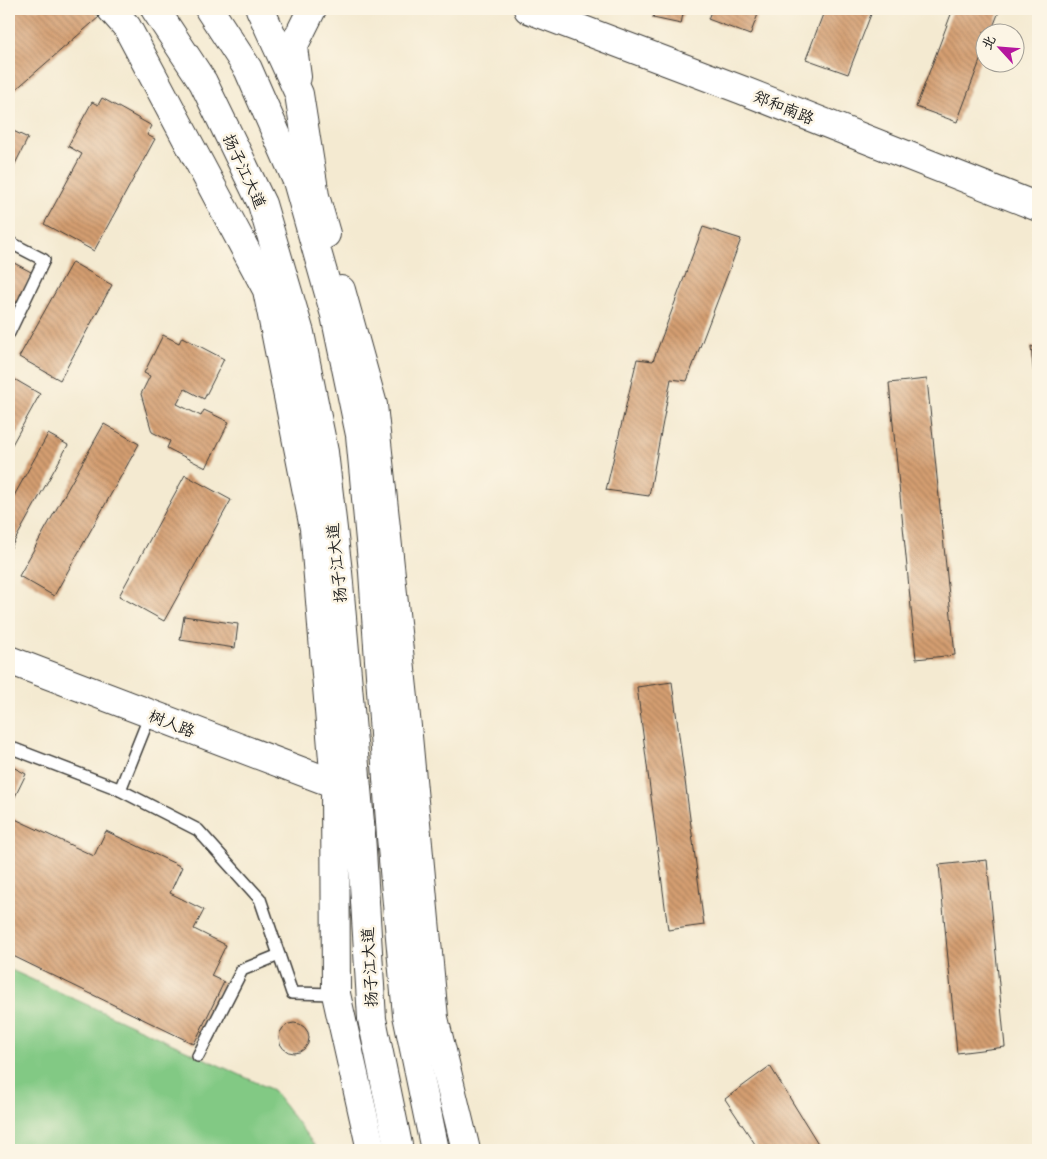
<svg xmlns="http://www.w3.org/2000/svg" width="1047" height="1159" font-family="'Comic Neue','LXGW WenKai TC',sans-serif">
<style>
.garden{fill:#82c984;stroke:#4f7250}
.building{fill:url(#building-back-hatch)}
.lines{fill:none;stroke-linecap:round;stroke-linejoin:round}
.lane-casing{stroke:#3c3b37;stroke-width:14}
.secondary-casing{stroke:#3c3b37;stroke-width:30}
.highway-casing{stroke:#3c3b37;stroke-width:30}
.lane{stroke:#fff;stroke-width:11}
.secondary{stroke:#fff;stroke-width:28}
.highway{stroke:#fff;stroke-width:28}
.labels{text-anchor:middle;stroke-width:5;stroke-linejoin:round;paint-order:stroke}
.street-label{font-size:16px;fill:#1c1c1c;stroke:#fcf5e5}
</style>
<defs>
<pattern id="building-back-hatch" width="6" height="6" patternUnits="userSpaceOnUse" patternTransform="scale(1.25)"><rect width="6" height="6" fill="#d49e71"/><path d="M-1 5l2 2M0 0l6 6M5-1l2 2" fill="none" stroke="#ab805c"/></pattern>
</defs>
<rect width="100%" height="100%" fill="#fcf5e5"/>
<filter id="ink" filterUnits="userSpaceOnUse"><feTurbulence type="fractalNoise" baseFrequency=".02" numOctaves="2"/><feDisplacementMap in="SourceGraphic" scale="10" xChannelSelector="R" yChannelSelector="G"/><feConvolveMatrix kernelMatrix="1 2 1 2 8 2 1 2 1" color-interpolation-filters="sRGB"/></filter>
<filter id="wash" filterUnits="userSpaceOnUse"><feTurbulence type="fractalNoise" baseFrequency=".0096" numOctaves="4" result="noise"/><feDisplacementMap in="SourceGraphic" scale="20" xChannelSelector="R" yChannelSelector="G"/><feGaussianBlur stdDeviation="1.12" result="paint"/><feColorMatrix in="noise" values="0 0 0 0 0 0 0 0 0 0 0 0 0 0 0 0 0 1.4 0 .05"/><feComposite in="paint" operator="in"/></filter>
<g filter="url(#wash)">
<rect width="100%" height="100%" fill="#f4ead1"/>
<path class="garden" d="M 9,969 L 273,1090 L 318,1150 L 9,1150 Z"/>
<g id="blocks">
<g class="building">
<path d="M 9,9 L 91,9 L 99,17 L 14,91 L 9,85 Z"/>
<path d="M 655,9 L 684,9 L 681,24 L 653,18 Z"/>
<path d="M 712,9 L 760,9 L 750,35 L 708,19 Z"/>
<path d="M 825,9 L 873,9 L 848,74 L 806,59 Z"/>
<path d="M 953,9 L 1000,9 L 991,32 L 984,32 L 984,50 L 957,122 L 916,107 Z"/>
<path d="M 102,98 L 152,126 L 147,135 L 155,139 L 94,251 L 44,224 L 82,154 L 68,146 L 92,102 L 98,105 Z"/>
<path d="M 9,129 L 28,138 L 9,176 Z"/>
<path d="M 703,227 L 741,239 L 687,381 L 671,379 L 649,496 L 606,490 L 637,359 L 653,361 Z"/>
<path d="M 72,262 L 112,285 L 60,380 L 19,357 Z"/>
<path d="M 14,263 L 33,273 L 9,318 L 9,273 Z"/>
<path d="M 163,335 L 179,343 L 182,337 L 224,359 L 204,399 L 185,389 L 177,404 L 201,416 L 204,410 L 229,422 L 206,468 L 167,448 L 170,441 L 152,432 L 141,394 L 150,376 L 144,373 Z"/>
<path d="M 1031,346 L 1038,349 L 1038,407 L 1037,407 Z"/>
<path d="M 9,376 L 40,394 L 9,450 Z"/>
<path d="M 927,379 L 955,655 L 916,659 L 889,383 Z"/>
<path d="M 104,424 L 139,444 L 54,596 L 19,576 Z"/>
<path d="M 48,434 L 68,445 L 9,551 L 9,505 Z"/>
<path d="M 185,475 L 231,500 L 164,621 L 119,596 Z"/>
<path d="M 184,616 L 238,624 L 235,648 L 180,640 Z"/>
<path d="M 672,682 L 704,925 L 668,930 L 637,687 Z"/>
<path d="M 9,765 L 26,774 L 9,809 Z"/>
<path d="M 13,818 L 94,856 L 106,831 L 182,867 L 170,893 L 204,910 L 194,929 L 226,945 L 211,976 L 224,982 L 194,1044 L 9,954 L 9,827 Z"/>
<path d="M 987,860 L 1005,1047 L 957,1053 L 939,865 Z"/>
<circle cx="294" cy="1038" r="15"/>
<path d="M 770,1066 L 822,1150 L 759,1150 L 725,1099 Z"/>
</g>
</g>
</g>
<g filter="url(#ink)">
<use href="#blocks" fill-opacity="0" stroke="#3c3b37" stroke-width="1"/>
<g class="lines">
<g class="lane-casing">
<g id="lane">
<path d="M 9,242 L 44,260 L 9,333"/>
<path d="M 9,747 L 116,788 L 198,830 L 260,899 L 292,993 L 336,994"/>
<path d="M 120,790 L 150,715"/>
<path d="M 198,1056 L 242,970 L 279,955"/>
</g>
</g>
<g class="secondary-casing">
<g id="secondary">
<path d="M 111,9 L 127,27 L 267,290 L 314,528 L 335,784 L 336,994 L 371,1150"/>
<path d="M 260,9 L 299,94 L 315,196 L 326,234"/>
<path d="M 528,9 L 742,90 L 1038,207"/>
<path d="M 297,77 L 293,47 L 312,9"/>
<path d="M 341,290 L 373,405 L 408,736 L 434,1018 L 466,1150"/>
<path d="M 9,660 L 335,784"/>
</g>
</g>
<g class="highway-casing">
<g id="highway">
<path d="M 155,9 L 203,82 L 262,204 L 300,333 L 324,452 L 338,572 L 361,834 L 372,1019 L 399,1150"/>
<path d="M 209,9 L 248,69 L 297,181 L 335,315 L 360,435 L 373,572 L 391,837 L 407,1015 L 435,1150"/>
</g>
</g>
<use href="#lane" class="lane"/>
<use href="#secondary" class="secondary"/>
<use href="#highway" class="highway"/>
</g>
</g>
<g class="labels">
<g class="street-label">
<text transform="translate(784 107) rotate(22)" y="6">郑和南路</text>
<text transform="translate(245 171) rotate(65)" y="6">扬子江大道</text>
<text transform="translate(336 563) rotate(-96)" y="6">扬子江大道</text>
<text transform="translate(172 723) rotate(21)" y="6">树人路</text>
<text transform="translate(369 967) rotate(-93)" y="6">扬子江大道</text>
</g>
</g>
<rect width="1047" height="1159" fill="none" stroke="#fcf5e5" stroke-width="30"/>
<g transform="translate(1000 48) rotate(296)"><circle r="24" fill="#fcf5e5" stroke="#a29e95"/>
<path d="M0-4L9 19L0 12L-9 19Z" fill="#b5179e"/>
<text y="-8" font-size="14" font-weight="bold" text-anchor="middle" fill="#1c1c1c">北</text>
</g>
</svg>
